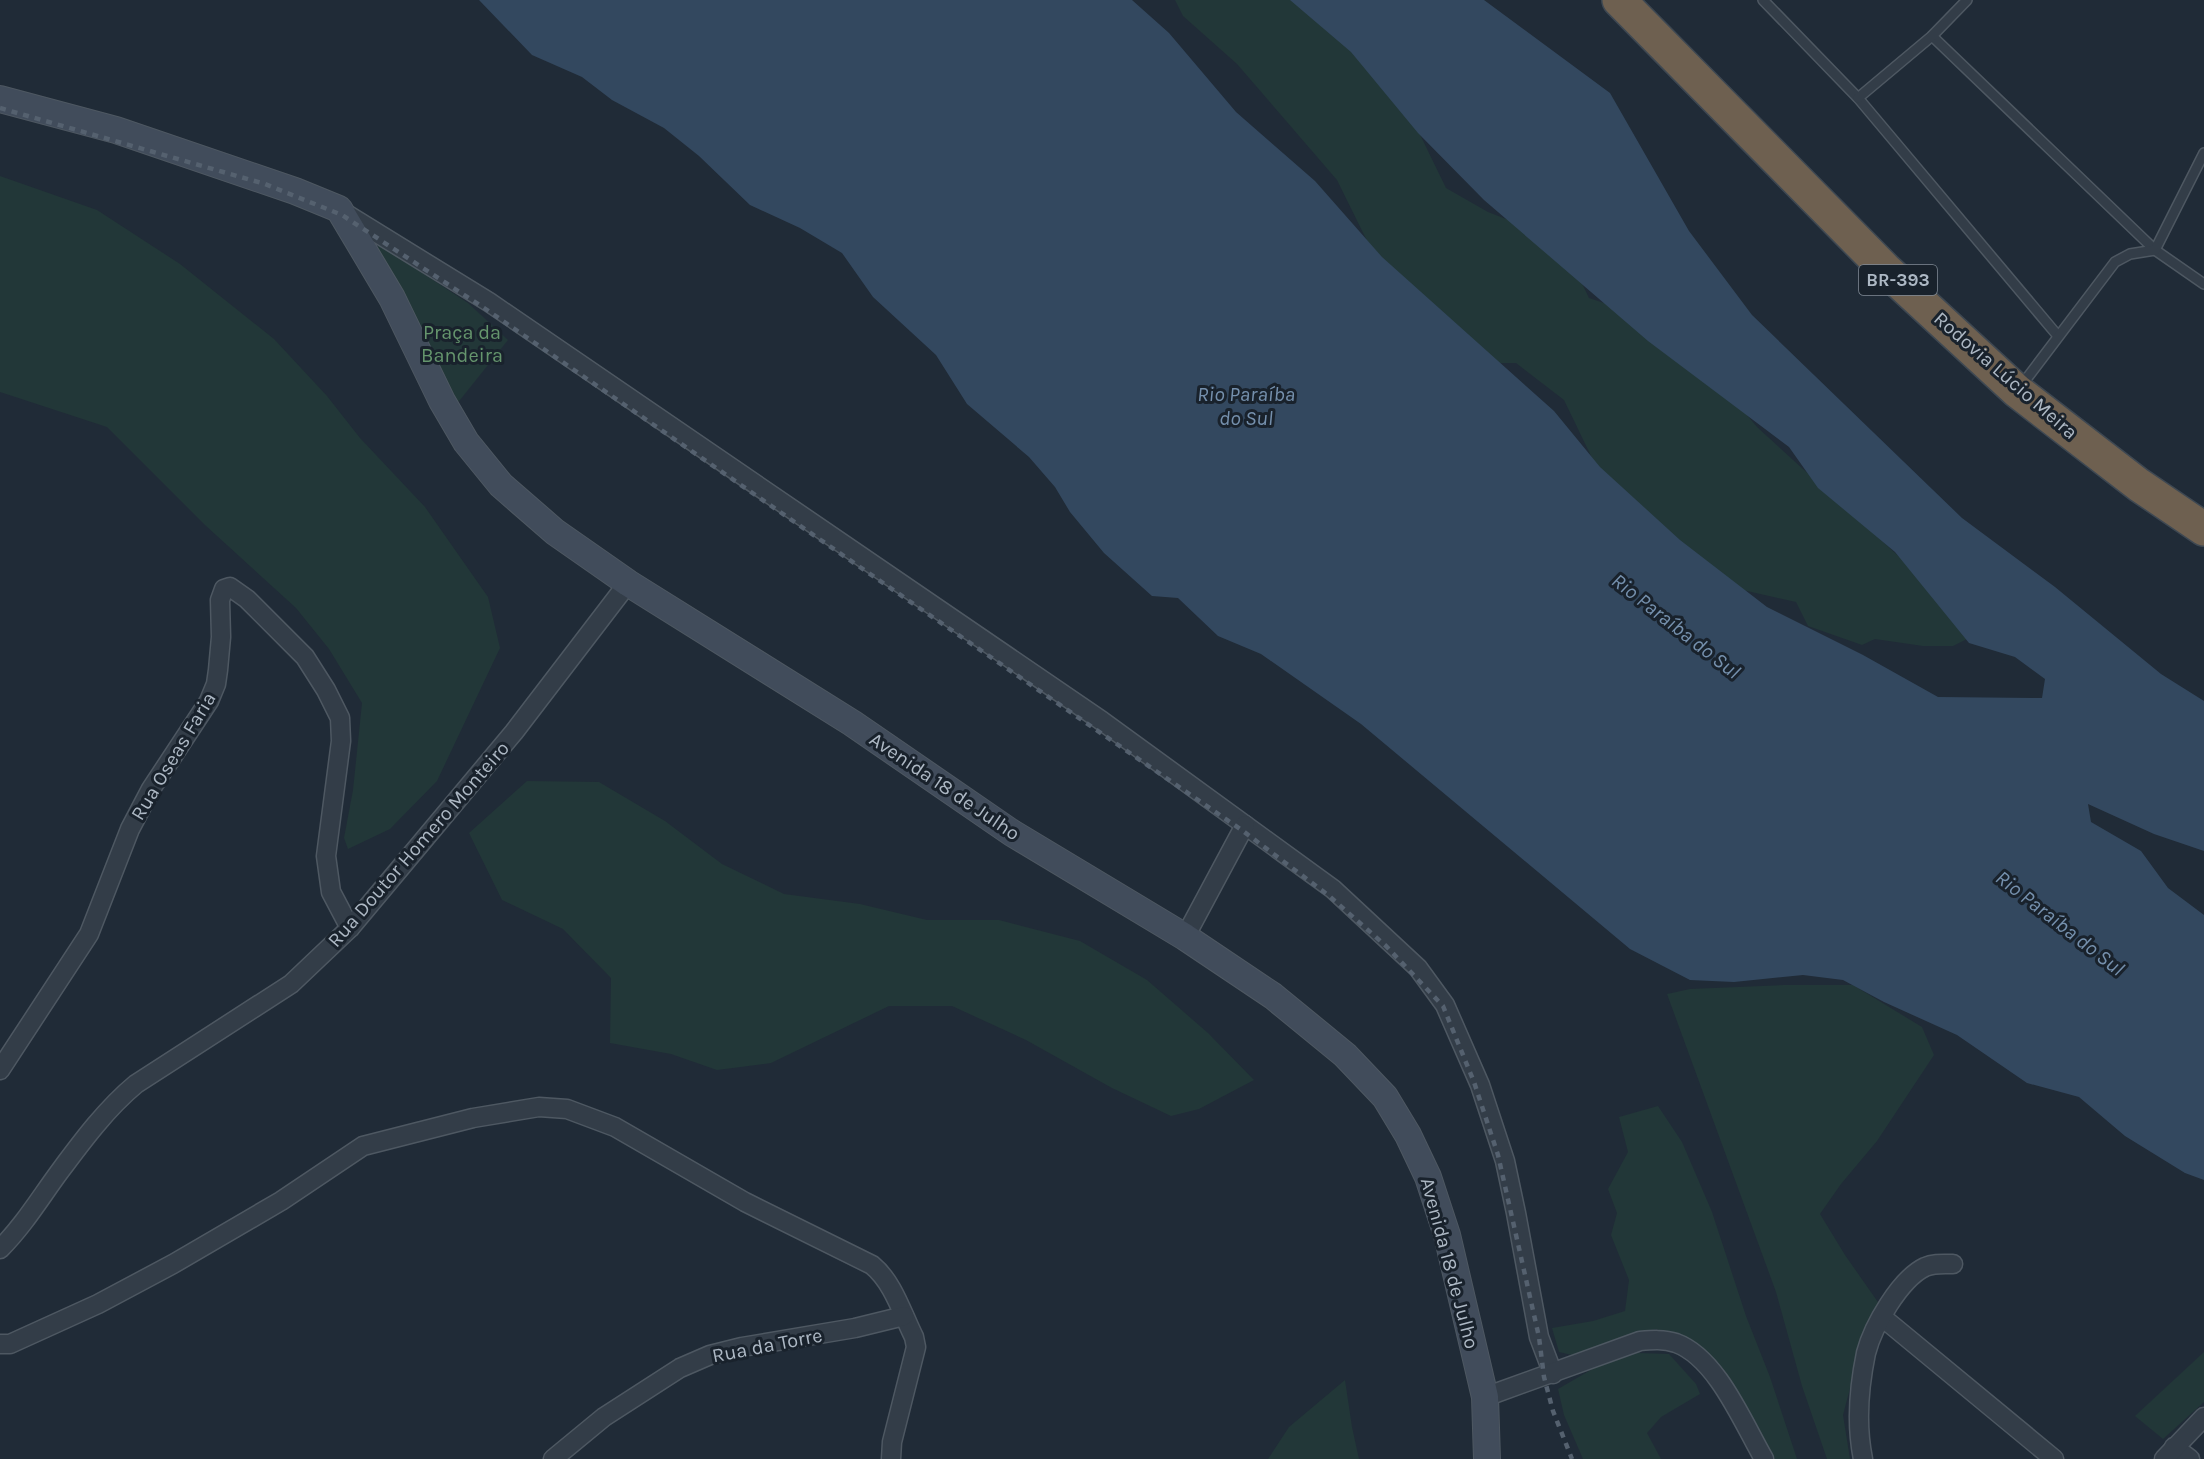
<svg xmlns="http://www.w3.org/2000/svg" width="2204" height="1459" font-family="Karla,sans-serif">
<style>
.green{fill:#223738}
.water{fill:#33485f}
.lines{fill:none;stroke-linecap:round;stroke-linejoin:round}
.lane-casing{stroke:#4e5862;stroke-width:12}
.street-casing{stroke:#4e5862;stroke-width:21}
.secondary-casing{stroke:#4e5862;stroke-width:28}
.highway-casing{stroke:#3e4852;stroke-width:36}
.lane{stroke:#333d48;stroke-width:9}
.street{stroke:#333d48;stroke-width:18}
.secondary{stroke:#414c5b;stroke-width:26}
.highway{stroke:#6e6050;stroke-width:33}
.rail{stroke:#55616f;stroke-width:4.5;stroke-dasharray:6 6;stroke-linecap:butt}
.labels{text-anchor:middle;stroke-width:6;stroke-linejoin:round;paint-order:stroke}
.shield{fill:#19222c;stroke:#818b96;stroke-width:1.5}
.shield-label{font-size:18px;font-weight:bold;fill:#adb8c4}
.park-label{font-size:20px;fill:#65956d;stroke:#19222c}
.street-label{font-size:20px;fill:#adb8c4;stroke:#19222c}
.water-label{font-size:21px;font-style:italic;fill:#7590ad;stroke:#19222c}
</style>
<rect width="100%" height="100%" fill="#202b37"/>
<g class="green">
<path d="M 1175,0 L 1346,0 L 1375,42 L 1446,188 L 1488,212 L 1506,219 L 1554,225 L 1589,298 L 1607,304 L 1721,384 L 1757,427 L 1917,573 L 1977,634 L 1953,646 L 1923,646 L 1875,639 L 1862,645 L 1808,626 L 1796,602 L 1712,583 L 1605,485 L 1564,400 L 1516,363 L 1486,363 L 1373,253 L 1337,180 L 1237,64 L 1183,16 Z"/>
<path d="M 0,176 L 97,210 L 180,264 L 274,339 L 327,396 L 360,438 L 425,507 L 488,597 L 500,648 L 437,781 L 390,829 L 348,849 L 344,838 L 353,790 L 362,703 L 329,649 L 296,608 L 205,525 L 107,427 L 0,392 Z"/>
<path d="M 377,243 L 468,303 L 508,340 L 460,400 L 453,406 L 381,257 Z"/>
<path d="M 527,781 L 599,782 L 665,821 L 722,864 L 784,894 L 860,904 L 927,920 L 999,920 L 1080,941 L 1147,980 L 1208,1033 L 1254,1080 L 1199,1109 L 1171,1116 L 1112,1088 L 1026,1040 L 952,1006 L 889,1006 L 771,1063 L 717,1070 L 671,1054 L 610,1043 L 611,978 L 563,929 L 502,900 L 469,833 Z"/>
<path d="M 1784,985 L 1853,985 L 1922,1027 L 1934,1055 L 1877,1141 L 1841,1184 L 1820,1214 L 1845,1255 L 1880,1305 L 1864,1335 L 1843,1415 L 1850,1459 L 1827,1459 L 1802,1386 L 1776,1292 L 1667,994 L 1690,989 Z"/>
<path d="M 1658,1106 L 1682,1142 L 1712,1212 L 1746,1316 L 1770,1377 L 1797,1459 L 1769,1459 L 1678,1336 L 1656,1329 L 1572,1355 L 1559,1352 L 1552,1328 L 1593,1321 L 1625,1311 L 1629,1280 L 1611,1235 L 1617,1213 L 1608,1189 L 1628,1152 L 1619,1117 Z"/>
<path d="M 2204,1352 L 2204,1402 L 2163,1439 L 2135,1416 Z"/>
<path d="M 1638,1353 L 1669,1354 L 1696,1384 L 1700,1394 L 1661,1417 L 1647,1433 L 1661,1459 L 1583,1459 L 1564,1415 L 1558,1389 L 1596,1367 Z"/>
<path d="M 1345,1380 L 1352,1427 L 1359,1459 L 1268,1459 L 1289,1427 Z"/>
</g>
<path class="water" d="M 479,0 L 1132,0 L 1169,33 L 1236,112 L 1315,181 L 1382,257 L 1554,411 L 1600,467 L 1680,540 L 1767,607 L 1863,655 L 1938,697 L 2042,698 L 2045,679 L 2015,657 L 1969,643 L 1895,552 L 1818,488 L 1789,447 L 1648,341 L 1484,200 L 1418,133 L 1351,52 L 1290,0 L 1484,0 L 1610,93 L 1689,231 L 1752,315 L 1962,518 L 2055,587 L 2161,674 L 2204,701 L 2204,851 L 2154,834 L 2088,804 L 2091,822 L 2141,851 L 2168,888 L 2204,915 L 2204,1180 L 2185,1173 L 2125,1136 L 2079,1097 L 2027,1083 L 1957,1035 L 1884,1002 L 1843,980 L 1803,975 L 1734,982 L 1690,980 L 1630,949 L 1361,724 L 1261,654 L 1218,636 L 1178,598 L 1152,596 L 1104,553 L 1070,512 L 1055,487 L 1029,457 L 967,404 L 936,355 L 873,297 L 842,253 L 800,228 L 750,205 L 699,156 L 664,128 L 612,100 L 582,77 L 532,55 Z"/>
<g class="lines">
<g class="lane-casing">
<g id="lane">
<path d="M 1763,0 L 1858,98 L 2058,336"/>
<path d="M 1932,36 L 2155,250 L 2204,284"/>
<path d="M 1858,98 L 1932,36 L 1967,0"/>
<path d="M 2021,386 L 2115,262 L 2130,254 L 2155,250 L 2204,153"/>
</g>
</g>
<g class="street-casing">
<g id="street">
<path d="M 343,212 L 489,302 L 1102,721 L 1333,889 L 1418,968 L 1445,1005 L 1480,1085 L 1505,1161 L 1516,1213 L 1539,1337 L 1553,1374"/>
<path d="M 1185,937 L 1245,825"/>
<path d="M 0,1070 L 89,934 L 130,829 L 151,789 L 209,701 L 216,684 L 218,670 L 221,637 L 220,600 L 224,589 L 230,587 L 247,599 L 305,657 L 326,690 L 340,718 L 341,741 L 326,856 L 331,892 L 350,928"/>
<path d="M 0,1249 C 24,1225 40,1198 60,1171 C 83,1140 107,1108 136,1084 L 291,984 L 350,928 L 514,732 L 628,583"/>
<path d="M 1882,1317 L 2054,1459"/>
<path d="M 0,1344 L 10,1344 L 98,1304 L 173,1264 L 281,1201 L 363,1146 L 473,1118 L 539,1107 L 567,1109 L 615,1127 L 745,1202 L 872,1265 C 893,1282 902,1313 914,1337 L 916,1347 L 892,1442 L 891,1459"/>
<path d="M 1485,1397 L 1640,1341 C 1652,1340 1664,1339 1676,1343 C 1717,1358 1743,1423 1764,1459"/>
<path d="M 2174,1447 L 2190,1459"/>
<path d="M 553,1459 L 604,1417 L 680,1368 L 710,1355 L 742,1347 L 855,1328 L 904,1316"/>
<path d="M 1863,1459 C 1856,1425 1859,1387 1866,1353 C 1873,1326 1900,1279 1925,1267 C 1934,1263 1943,1264 1953,1264"/>
<path d="M 2164,1459 L 2204,1417"/>
</g>
</g>
<g class="secondary-casing">
<path id="secondary" d="M 0,99 L 116,130 L 295,191 L 339,209 L 392,298 L 442,401 L 466,442 L 501,485 L 555,532 L 628,583 L 852,723 L 1012,833 L 1185,937 L 1273,996 L 1345,1055 L 1385,1097 L 1408,1135 L 1428,1177 L 1447,1235 L 1485,1397 L 1487,1459"/>
</g>
<g class="highway-casing">
<path id="highway" d="M 1619,0 L 1885,269 L 2017,391 L 2139,485 L 2204,529"/>
</g>
<use href="#lane" class="lane"/>
<use href="#street" class="street"/>
<use href="#secondary" class="secondary"/>
<use href="#highway" class="highway"/>
<path class="rail" d="M 0,108 L 265,184 L 342,215 L 484,308 L 1243,831 L 1328,895 L 1386,946 L 1443,1006 L 1474,1082 L 1498,1155 L 1539,1337 L 1544,1377 L 1553,1411 L 1572,1459"/>
</g>
<g class="labels">
<rect class="shield" x="1859" y="265" width="78" height="30" rx="4.5"/>
<g class="shield-label">
<text x="1898" y="286">BR-393</text>
</g>
<g class="park-label">
<text x="462" y="339">Praça da<tspan x="462" dy="23">Bandeira</tspan></text>
</g>
<g class="street-label">
<text transform="translate(2006 375) rotate(41)" y="7">Rodovia Lúcio Meira</text>
<text transform="translate(173 756) rotate(-59)" y="7">Rua Oseas Faria</text>
<text transform="translate(945 786) rotate(34)" y="7">Avenida 18 de Julho</text>
<text transform="translate(418 844) rotate(-49)" y="7">Rua Doutor Homero Monteiro</text>
<text transform="translate(1450 1263) rotate(75)" y="7">Avenida 18 de Julho</text>
<text transform="translate(767 1345) rotate(-11)" y="7">Rua da Torre</text>
</g>
<g class="water-label">
<text x="1246" y="401">Rio Paraíba<tspan x="1246" dy="24">do Sul</tspan></text>
<text transform="translate(1676 626) rotate(38)" y="7">Rio Paraíba do Sul</text>
<text transform="translate(2060 923) rotate(38)" y="7">Rio Paraíba do Sul</text>
</g>
</g>
</svg>
